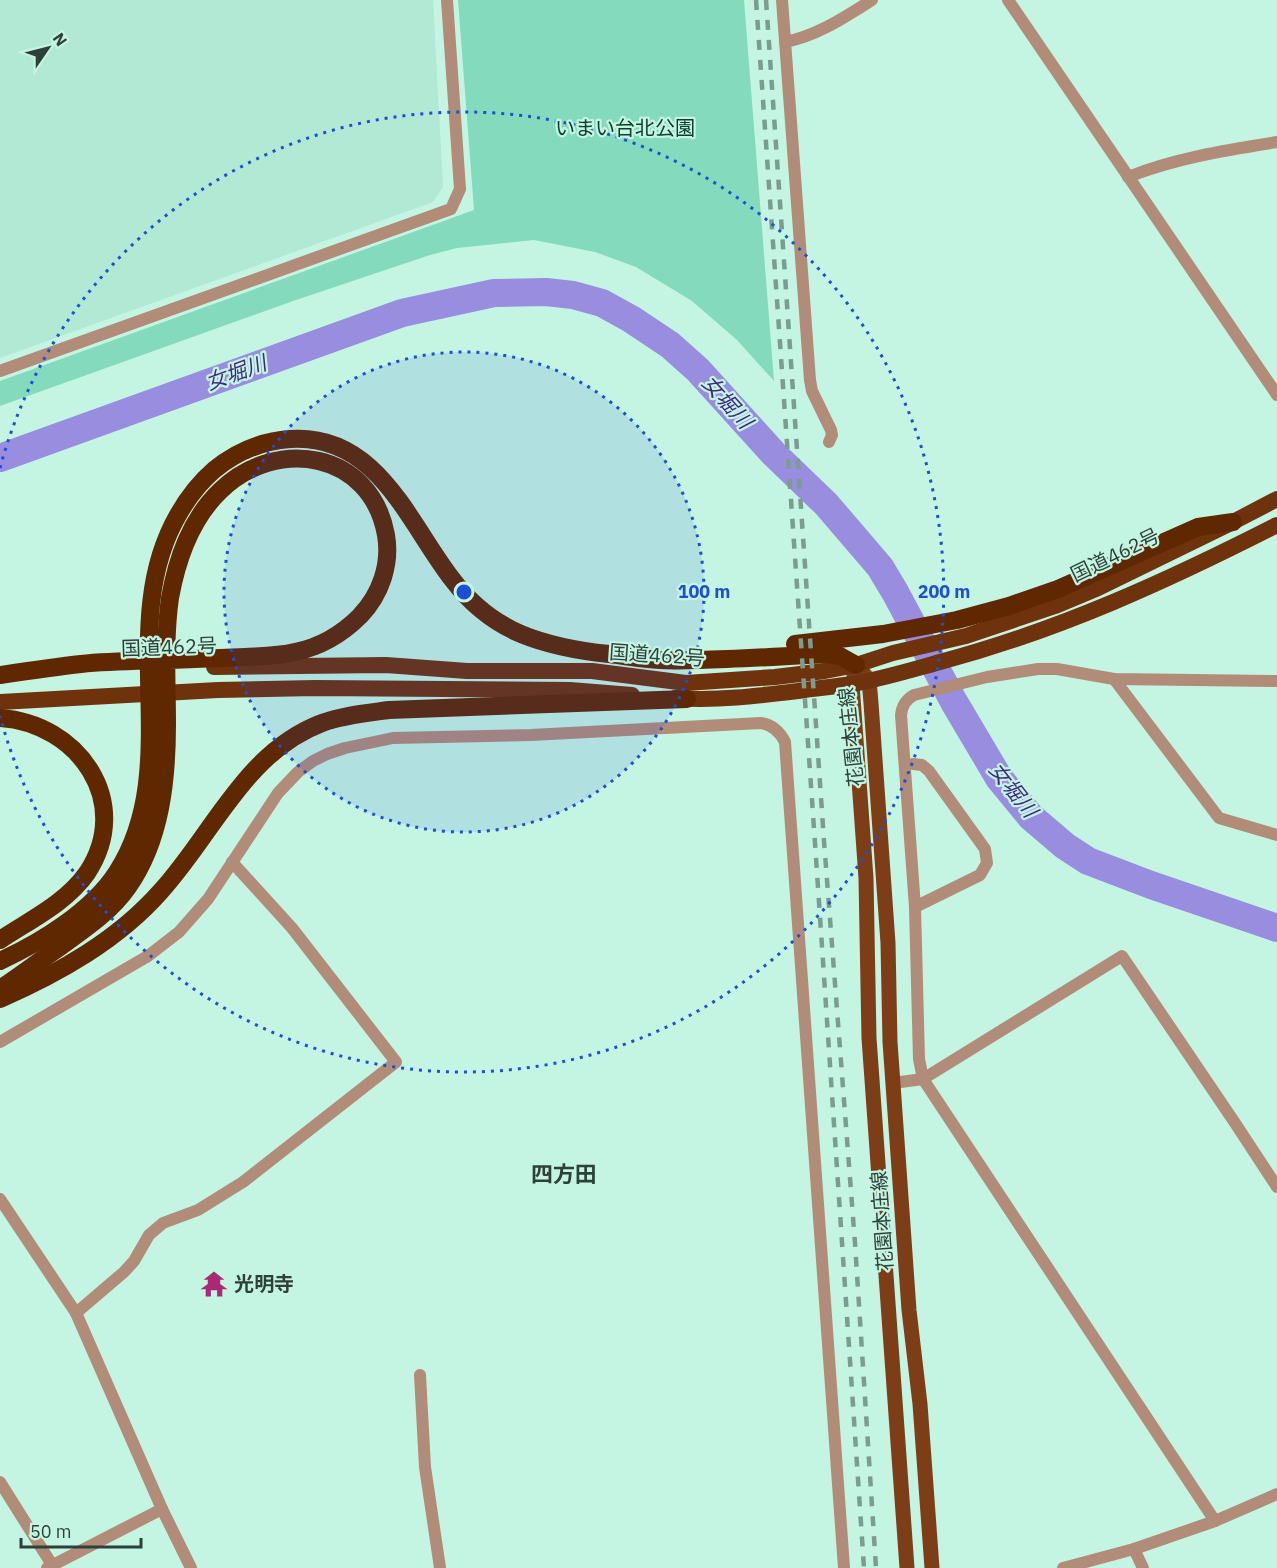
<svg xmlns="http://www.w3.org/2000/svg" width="1277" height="1568" font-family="'IBM Plex Sans','Noto Sans JP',sans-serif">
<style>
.built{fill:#b1e9d4}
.green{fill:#84dabc}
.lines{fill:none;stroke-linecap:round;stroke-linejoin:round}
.river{stroke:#988ddf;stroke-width:28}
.minor{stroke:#b18c78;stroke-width:12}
.tertiary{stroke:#b18c78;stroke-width:12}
.primary{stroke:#7d3e17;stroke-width:15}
.trunk{stroke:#6e330c;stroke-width:16}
.motorway{stroke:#602800;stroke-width:18}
.rail{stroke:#7a9d90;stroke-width:4.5;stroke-dasharray:10 10;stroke-linecap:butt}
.ring{fill:none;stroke:#1d4ed8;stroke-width:3;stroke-dasharray:3 6}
.labels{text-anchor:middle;stroke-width:4.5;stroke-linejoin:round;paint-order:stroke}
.park-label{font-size:20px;fill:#0a3e2f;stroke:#c4f5e2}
.street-label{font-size:20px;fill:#2d413a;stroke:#c4f5e2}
.poi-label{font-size:20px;font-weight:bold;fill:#2d413a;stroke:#c4f5e2;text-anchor:start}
.water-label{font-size:21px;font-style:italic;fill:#412886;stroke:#c4f5e2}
.quarter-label{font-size:22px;font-weight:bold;fill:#2d413a;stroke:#c4f5e2}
.centre{fill:#1d4ed8;stroke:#c4f5e2;stroke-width:3}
.ring-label{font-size:18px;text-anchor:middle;font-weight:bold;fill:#1d4ed8;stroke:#c4f5e2;stroke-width:4.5;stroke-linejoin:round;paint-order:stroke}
</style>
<rect width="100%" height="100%" fill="#c4f5e2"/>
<path class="built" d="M 0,0 L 433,0 L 443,187 L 433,202 L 0,358 Z"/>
<path class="green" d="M 458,0 L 744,0 L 774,381 L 737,340 L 692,301 L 636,267 L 595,252 L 534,240 L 457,248 L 430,255 L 296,300 L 0,406 L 0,381 L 474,210 Z"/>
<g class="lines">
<path class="river" d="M 0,458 L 402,313 L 494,293 L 546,292 L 573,295 L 602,303 L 631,319 L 670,345 L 698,370 L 774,454 L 826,504 L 880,567 L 895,592 L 954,702 L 999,778 L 1031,817 L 1065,846 L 1088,861 L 1151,885 L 1277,928"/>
<g class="minor">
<path d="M 782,0 L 810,380 L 812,391 L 831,430 L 832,435 L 829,442"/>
<path d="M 785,42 C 817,36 845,17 872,0"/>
<path d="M 1128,177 C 1175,158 1227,150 1277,142"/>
<path d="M 0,371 L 451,209 L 460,189 L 447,0"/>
<path d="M 1114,679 L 1219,818 L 1277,835"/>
<path d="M 913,764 L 922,765 L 929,771 L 985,849 L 987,863 L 980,875 L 915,907"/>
<path d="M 0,1042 L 148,956 L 179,932 L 208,899 L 278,793 L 298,772 L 313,761 L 327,754 L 345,748 L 393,738 L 531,735 L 761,723 C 773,725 780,732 785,742 L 844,1568"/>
<path d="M 893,1083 L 923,1079 L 1122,956 L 1235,1123 L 1277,1187"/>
<path d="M 0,1199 L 76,1313"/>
<path d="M 420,1375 L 425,1467 L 440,1568"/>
<path d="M 0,1482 L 54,1568"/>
<path d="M 1215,1521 L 923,1079 L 919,1059 L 915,907 L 901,715 C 902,706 905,700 914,695 L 987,677 L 1038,669 L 1057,669 L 1114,679 L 1277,681"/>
<path d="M 47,1568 L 162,1509"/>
<path d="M 191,1568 L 162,1509 L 76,1313 L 124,1272 L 134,1261 L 149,1235 L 163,1223 L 198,1210 L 243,1182 L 396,1062 L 292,928 L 232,862"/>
</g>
<g class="tertiary">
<path d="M 1008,0 L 1277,395"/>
<path d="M 1134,1549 L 1143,1568"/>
<path d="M 1063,1568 L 1134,1549 L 1215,1521 L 1277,1494"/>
</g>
<g class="primary">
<path d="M 856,665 L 869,680 L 871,703 L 888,943 L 890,1042 L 909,1310 L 920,1404 L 932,1568"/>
<path d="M 855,674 L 852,684 L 866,878 L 869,1038 L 907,1568"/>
</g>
<g class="trunk">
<path d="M 214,667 L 386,665 L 467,671 L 592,671 L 686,683 L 775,677 L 825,671 L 856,665 L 893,653 L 966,636 L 1055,606 L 1098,588 L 1233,522 L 1277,499"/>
<path d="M 675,698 C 716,701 757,696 798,691 C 816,688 834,687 852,684 C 882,679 911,670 940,662 C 1060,630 1167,581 1277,525"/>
<path d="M 0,702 L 218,690 L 315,688 L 570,690 L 632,695"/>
</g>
<g class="motorway">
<path d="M 795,644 L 883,634 L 957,620 L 1009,606 L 1058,589 L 1198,527 L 1233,522"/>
<path d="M 0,675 C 27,671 54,667 81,664 C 111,661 140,661 170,660 C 195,659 220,658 245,657 C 262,656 279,656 295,652 C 320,647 343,633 360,616 C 381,594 391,564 386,535 C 371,451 276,436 220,491 C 190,520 177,559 170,598 C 164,640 167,682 167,724 C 167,780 161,840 128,887 C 110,913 82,931 57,949 C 38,962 19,976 0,989"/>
<path d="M 0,718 C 78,723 134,802 87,873 C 66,903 30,920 0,940"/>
<path d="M 0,961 C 41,942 92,911 117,872 C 186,765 114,626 178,515 C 187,499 199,483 214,470 C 236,452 262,441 290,439 C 377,433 408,522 452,579 C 470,603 493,622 521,634 C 550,646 579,651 609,654 C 626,656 643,659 660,660 C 673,661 686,660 699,660 C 742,659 785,656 828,654 L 840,656 L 856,665"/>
<path d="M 0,999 C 59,973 118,940 161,891 C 213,834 245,752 322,723 C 344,715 367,713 389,710 L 687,699"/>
</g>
<g class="rail">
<path d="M 756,0 L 815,843 L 864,1568"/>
<path d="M 766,0 L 824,841 L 855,1243 L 876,1568"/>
</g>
</g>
<circle cx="464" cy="592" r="240" fill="#1d4ed8" fill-opacity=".12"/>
<g class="ring">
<circle cx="464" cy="592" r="240"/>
<path d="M0 468A480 480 0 1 1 0 716"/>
</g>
<defs>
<g id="temple-bare" transform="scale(2.07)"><path d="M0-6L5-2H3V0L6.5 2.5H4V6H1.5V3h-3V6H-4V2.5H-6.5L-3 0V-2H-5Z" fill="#aa2975" stroke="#c4f5e2" stroke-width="2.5" paint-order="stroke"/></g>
</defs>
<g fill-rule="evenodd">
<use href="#temple-bare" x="214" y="1284"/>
</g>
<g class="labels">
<g class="park-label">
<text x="625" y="135">いまい台北公園</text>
</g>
<g class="street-label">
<text transform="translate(1115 555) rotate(-26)" y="7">国道462号</text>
<text transform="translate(169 647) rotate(-2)" y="7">国道462号</text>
<text transform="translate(657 655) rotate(4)" y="7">国道462号</text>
<text transform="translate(851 737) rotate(-96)" y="7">花園本庄線</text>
<text transform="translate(882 1221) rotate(-94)" y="7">花園本庄線</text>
</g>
<g class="poi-label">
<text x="234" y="1291">光明寺</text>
</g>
<g class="water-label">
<text transform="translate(236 373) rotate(-20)" y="7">女堀川</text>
<text transform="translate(727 402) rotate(48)" y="7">女堀川</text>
<text transform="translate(1013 790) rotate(52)" y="7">女堀川</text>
</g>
<g class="quarter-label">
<text x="564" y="1182">四方田</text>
</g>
</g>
<circle cx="464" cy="592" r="9" class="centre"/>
<g class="ring-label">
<text x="704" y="598">100 m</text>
<text x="944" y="598">200 m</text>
</g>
<g transform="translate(48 48) rotate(55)" stroke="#c4f5e2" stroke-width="4.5" paint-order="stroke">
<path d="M0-4.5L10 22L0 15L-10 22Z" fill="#2d413a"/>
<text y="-9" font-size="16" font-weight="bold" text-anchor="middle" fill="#2d413a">N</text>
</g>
<path d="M21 1538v9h120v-9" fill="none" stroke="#2d413a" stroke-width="3"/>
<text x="30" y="1538" font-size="18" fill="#2d413a" stroke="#c4f5e2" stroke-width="4.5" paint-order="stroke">50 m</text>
</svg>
